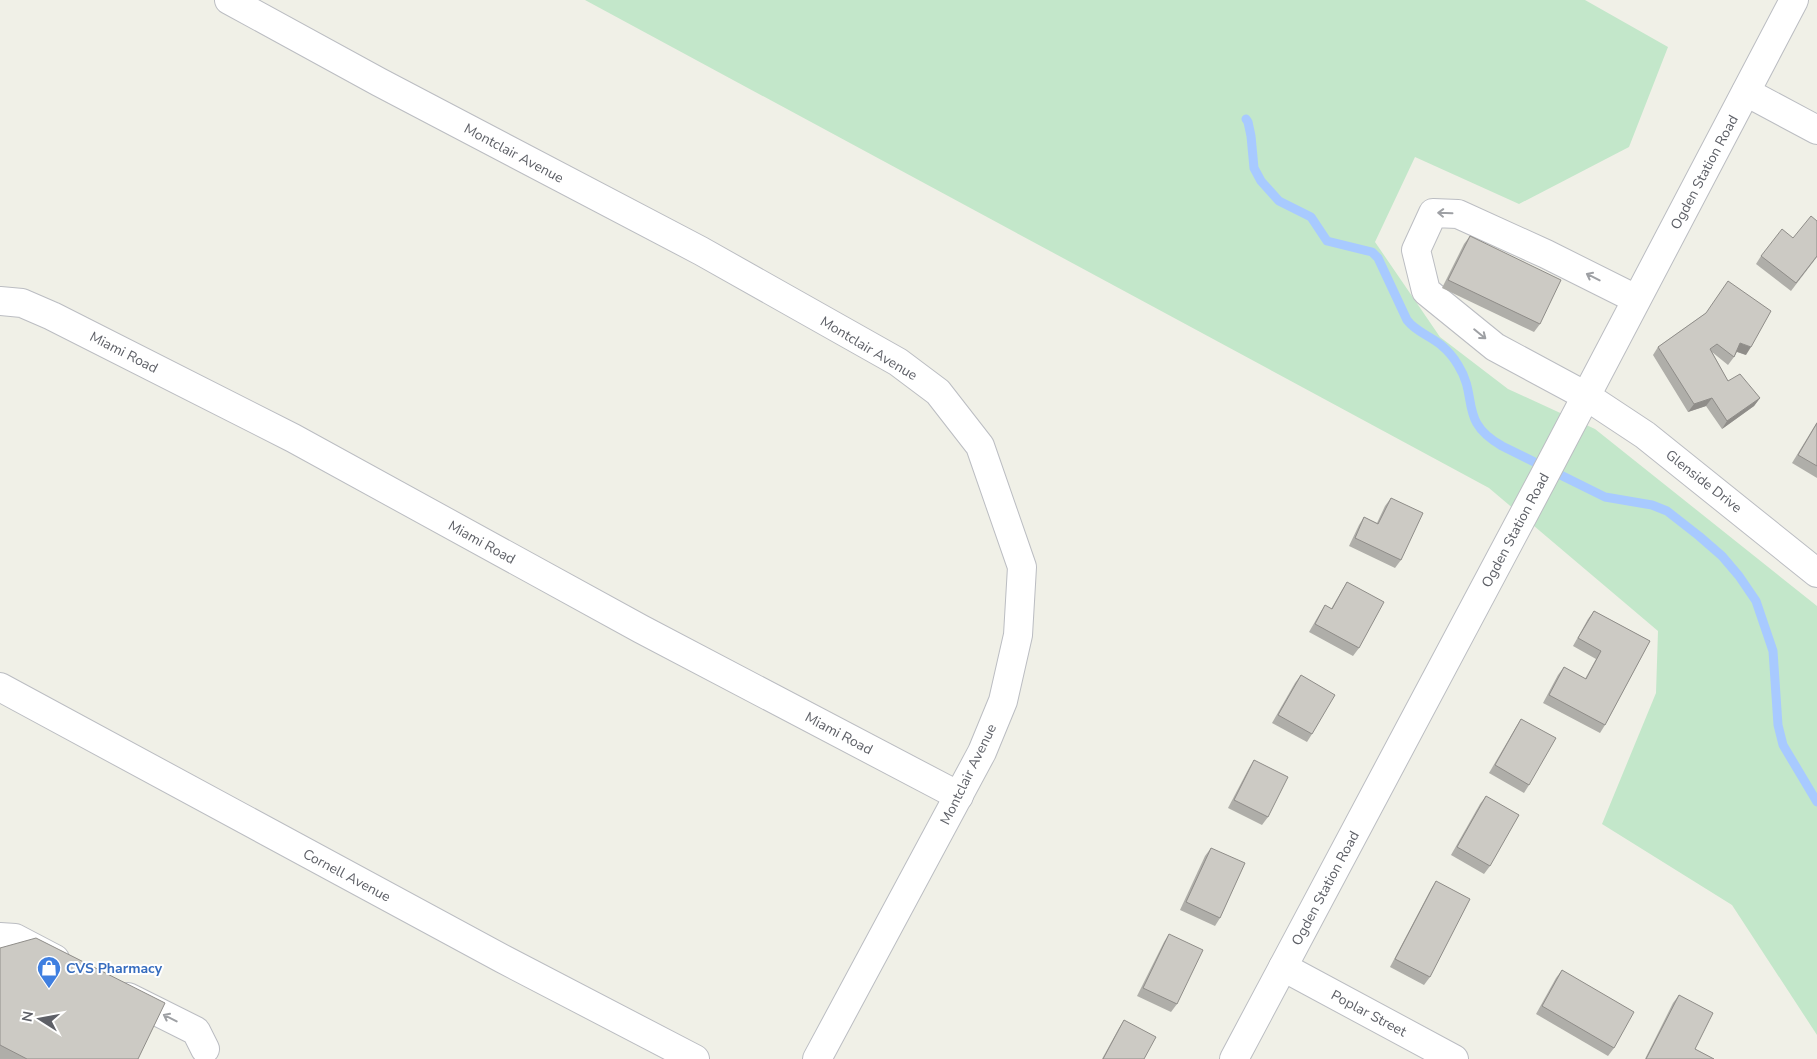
<svg xmlns="http://www.w3.org/2000/svg" width="1817" height="1059" font-family="'Nunito Sans',sans-serif">
<style>
.green{fill:#c3e7ca}
.lines{fill:none;stroke-linecap:round;stroke-linejoin:round}
.stream{stroke:#a8caff;stroke-width:9}
.minor-casing{stroke:#bbbdc2;stroke-width:30}
.minor{stroke:#fff;stroke-width:28}
.wall{fill:#afaea9}
.shaded-wall{fill:#8f8d89}
.building{fill:#cccac4;stroke:#8f8d89}
.oneway{stroke:#9ea0a4}
.labels{text-anchor:middle;stroke-width:4;stroke-linejoin:round;paint-order:stroke}
.street-label{font-size:14px;fill:#5e6067;stroke:#fff}
.shop-label{font-size:14px;font-weight:bold;fill:#366cbe;stroke:#fff;text-anchor:start}
</style>
<rect width="100%" height="100%" fill="#f0f0e7"/>
<path class="green" d="M 585,0 L 1585,0 L 1668,47 L 1629,147 L 1519,204 L 1415,157 L 1375,242 L 1440,337 L 1508,389 L 1595,429 L 1817,606 L 1817,1035 L 1732,905 L 1602,824 L 1656,693 L 1658,631 L 1489,488 Z"/>
<g class="lines">
<path class="stream" d="M 1246,119 L 1248,122 L 1251,136 L 1254,168 L 1261,181 L 1279,201 L 1311,217 L 1327,241 L 1372,252 L 1378,258 L 1407,320 C 1416,332 1429,335 1441,345 C 1447,350 1454,358 1458,365 C 1479,398 1458,421 1502,446 L 1605,497 L 1652,505 L 1667,511 L 1699,536 L 1722,556 L 1739,576 L 1756,601 L 1773,651 L 1778,725 L 1783,745 L 1817,802"/>
<g class="minor-casing">
<g id="minor">
<path d="M 229,0 L 379,82 L 701,251 L 898,362 L 938,392 L 980,446 L 1022,567 L 1018,635 L 1003,701 L 982,752 L 817,1059"/>
<path d="M 1746,92 L 1817,130"/>
<path d="M 1636,299 L 1546,254 L 1458,214 L 1433,213 L 1416,250 L 1426,291 L 1495,347 L 1586,396 L 1645,435 L 1817,573"/>
<path d="M 0,301 L 22,303 L 52,316 L 293,438 L 641,629 L 959,796"/>
<path d="M 0,687 L 503,959 L 695,1059"/>
<path d="M 0,937 L 15,938 L 55,959"/>
<path d="M 1283,967 L 1454,1059"/>
<path d="M 128,997 L 196,1031 L 205,1049"/>
<path d="M 1234,1059 L 1542,480 L 1794,0"/>
</g>
</g>
<use href="#minor" class="minor"/>
</g>
<g class="wall">
<path d="M 1470,236 L 1540,324 L 1534,332 L 1442,288 L 1464,244 Z"/>
<path d="M 1761,256 L 1817,257 L 1791,291 L 1756,264 Z"/>
<path d="M 1706,313 L 1746,355 L 1737,352 L 1734,357 L 1728,365 L 1712,352 L 1728,381 L 1760,398 L 1754,406 L 1722,429 L 1706,406 L 1688,412 L 1653,355 L 1658,347 Z"/>
<path d="M 1817,422 L 1817,478 L 1792,463 Z"/>
<path d="M 1391,498 L 1401,560 L 1395,568 L 1349,546 L 1359,525 L 1364,517 L 1377,523 L 1385,506 Z"/>
<path d="M 1347,582 L 1359,648 L 1353,656 L 1309,632 L 1320,613 L 1325,605 L 1331,609 L 1342,590 Z"/>
<path d="M 1594,611 L 1650,641 L 1605,725 L 1600,733 L 1543,703 L 1558,675 L 1564,667 L 1585,679 L 1596,659 L 1573,646 L 1588,619 Z"/>
<path d="M 1301,675 L 1312,734 L 1307,742 L 1272,723 L 1295,683 Z"/>
<path d="M 1521,719 L 1529,785 L 1524,793 L 1489,773 L 1516,727 Z"/>
<path d="M 1254,760 L 1268,817 L 1262,825 L 1228,808 L 1249,768 Z"/>
<path d="M 1486,796 L 1490,866 L 1484,874 L 1451,855 L 1480,804 Z"/>
<path d="M 1211,848 L 1220,918 L 1215,926 L 1180,910 L 1205,856 Z"/>
<path d="M 1436,881 L 1430,977 L 1424,985 L 1390,967 L 1431,889 Z"/>
<path d="M 1169,934 L 1177,1004 L 1171,1012 L 1137,996 L 1164,942 Z"/>
<path d="M 0,948 L 138,1059 L 0,1059 Z"/>
<path d="M 1562,970 L 1614,1048 L 1608,1056 L 1536,1014 L 1556,978 Z"/>
<path d="M 1679,995 L 1695,1049 L 1714,1059 L 1645,1059 L 1673,1003 Z"/>
<path d="M 1124,1020 L 1144,1059 L 1102,1059 L 1119,1028 Z"/>
</g>
<g class="shaded-wall">
<path d="M 1740,343 L 1751,347 L 1746,355 L 1735,351 Z"/>
<path d="M 1712,398 L 1706,406 L 1688,412 L 1694,404 Z"/>
<path d="M 1760,398 L 1754,406 L 1722,429 L 1727,421 Z"/>
</g>
<g class="building">
<path d="M 1811,216 L 1817,221 L 1817,256 L 1796,283 L 1761,256 L 1782,229 L 1793,238 Z"/>
<path d="M 1470,236 L 1561,280 L 1540,324 L 1448,280 Z"/>
<path d="M 1728,281 L 1771,311 L 1751,347 L 1740,343 L 1734,357 L 1717,344 L 1710,349 L 1728,381 L 1740,374 L 1760,398 L 1727,421 L 1712,398 L 1694,404 L 1658,347 L 1706,313 Z"/>
<path d="M 1817,423 L 1817,466 L 1798,455 Z"/>
<path d="M 1391,498 L 1423,513 L 1401,560 L 1355,538 L 1364,517 L 1378,524 Z"/>
<path d="M 1347,582 L 1384,602 L 1359,648 L 1315,624 L 1325,605 L 1332,609 Z"/>
<path d="M 1594,611 L 1650,641 L 1605,725 L 1549,695 L 1564,667 L 1586,679 L 1601,651 L 1578,638 Z"/>
<path d="M 1301,675 L 1335,695 L 1312,734 L 1278,715 Z"/>
<path d="M 1521,719 L 1556,738 L 1529,785 L 1495,765 Z"/>
<path d="M 1254,760 L 1288,777 L 1268,817 L 1234,800 Z"/>
<path d="M 1486,796 L 1519,815 L 1490,866 L 1457,847 Z"/>
<path d="M 1211,848 L 1245,863 L 1220,918 L 1186,902 Z"/>
<path d="M 1436,881 L 1470,899 L 1430,977 L 1395,959 Z"/>
<path d="M 1169,934 L 1203,950 L 1177,1004 L 1143,988 Z"/>
<path d="M 36,938 L 165,1003 L 138,1059 L 27,1059 L 0,1045 L 0,948 Z"/>
<path d="M 1562,970 L 1634,1012 L 1614,1048 L 1542,1006 Z"/>
<path d="M 1679,995 L 1713,1013 L 1695,1049 L 1714,1059 L 1646,1059 Z"/>
<path d="M 1124,1020 L 1156,1037 L 1144,1059 L 1103,1059 Z"/>
</g>
<defs><path id="oneway-shaft" d="M-6 0H5M1.5-3L5.5 0L1.5 3" fill="none" stroke-width="1.6" stroke-linecap="round" stroke-linejoin="round" transform="scale(1.25)"/></defs>
<g class="oneway">
<use href="#oneway-shaft" transform="translate(1445 213) rotate(-178)"/>
<use href="#oneway-shaft" transform="translate(1593 277) rotate(-153)"/>
<use href="#oneway-shaft" transform="translate(1480 334) rotate(39)"/>
<use href="#oneway-shaft" transform="translate(170 1018) rotate(-153)"/>
</g>
<defs>
<g id="shop-pin" transform="scale(1.25)"><path d="M0 17L-7.5 6A9.5 9.5 0 1 1 7.5 6Z" fill="#3f7fe0" stroke="#fff"/><path d="M-5-2.5h2.3a2.7 3.5 0 0 1 5.4 0H5L5.5 6h-11ZM-1.5-2.5h3a1.5 2.3 0 0 0-3 0Z" fill="#fff"/></g>
</defs>
<g fill-rule="evenodd">
<use href="#shop-pin" x="49" y="968"/>
</g>
<g class="labels">
<g class="street-label">
<text transform="translate(514 153) rotate(28)" y="5">Montclair Avenue</text>
<text transform="translate(1704 172) rotate(-62)" y="5">Ogden Station Road</text>
<text transform="translate(869 348) rotate(31)" y="5">Montclair Avenue</text>
<text transform="translate(124 352) rotate(27)" y="5">Miami Road</text>
<text transform="translate(1704 481) rotate(38)" y="5">Glenside Drive</text>
<text transform="translate(1515 530) rotate(-62)" y="5">Ogden Station Road</text>
<text transform="translate(482 542) rotate(29)" y="5">Miami Road</text>
<text transform="translate(839 733) rotate(28)" y="5">Miami Road</text>
<text transform="translate(968 774) rotate(-64)" y="5">Montclair Avenue</text>
<text transform="translate(347 875) rotate(28)" y="5">Cornell Avenue</text>
<text transform="translate(1325 888) rotate(-62)" y="5">Ogden Station Road</text>
<text transform="translate(1369 1013) rotate(28)" y="5">Poplar Street</text>
</g>
<g class="shop-label">
<text x="66" y="973">CVS Pharmacy</text>
</g>
</g>
<g transform="translate(40 1019) rotate(281)" stroke="#ffffff" stroke-width="4" paint-order="stroke">
<path d="M0-4L9 19L0 12L-9 19Z" fill="#5e6067"/>
<text y="-8" font-size="14" font-weight="bold" text-anchor="middle" fill="#5e6067">N</text>
</g>
</svg>
